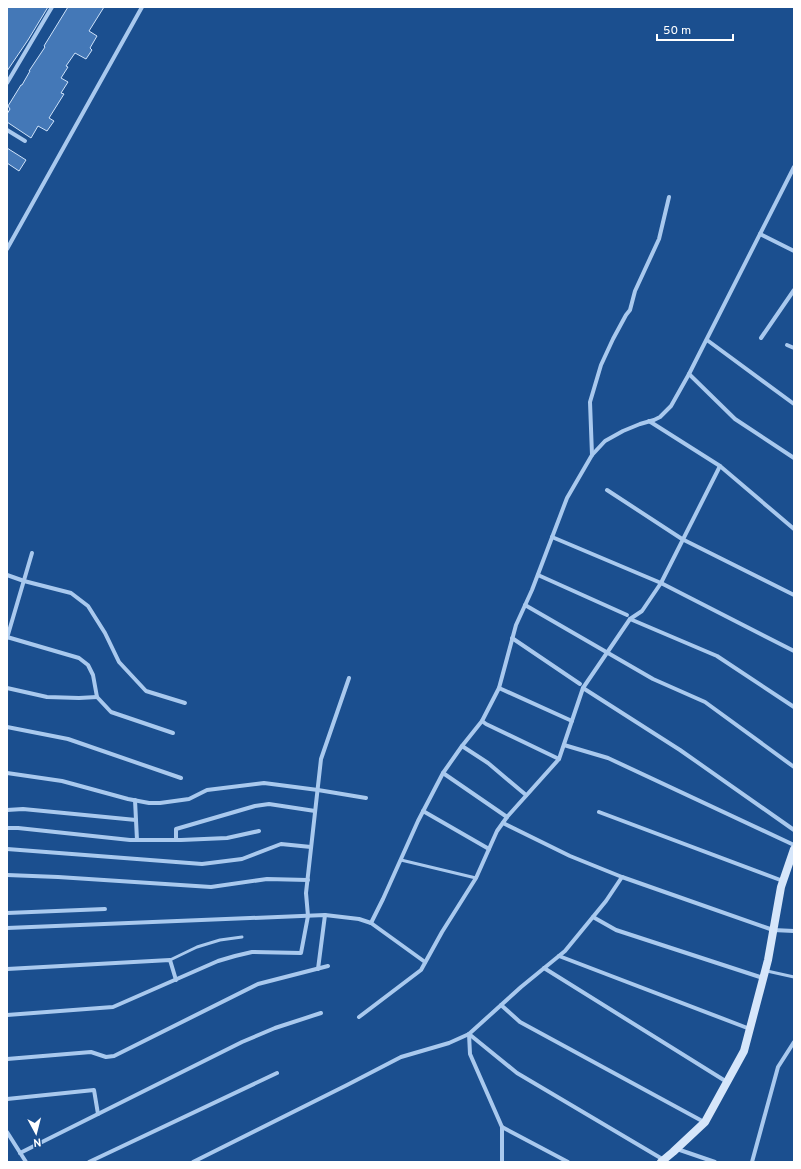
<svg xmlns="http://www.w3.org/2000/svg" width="801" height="1169" font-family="Overpass,sans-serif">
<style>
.building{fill:#4478b7;stroke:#cfe3fa}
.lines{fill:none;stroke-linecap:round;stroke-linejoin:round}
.lane{stroke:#a9c9ee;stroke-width:3}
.street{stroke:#a9c9ee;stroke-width:4}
.secondary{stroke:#d6e6fa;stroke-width:8}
</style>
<rect width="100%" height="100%" fill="#1b4f8f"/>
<g class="building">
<path d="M 7,7 L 48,7 L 28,40 L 7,71 Z"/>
<path d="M 68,7 L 104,7 L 89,31 L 97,36 L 90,48 L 92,50 L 86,59 L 75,53 L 66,66 L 68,67 L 61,78 L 68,82 L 61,93 L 64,94 L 49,118 L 54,121 L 47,131 L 38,126 L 31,138 L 7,122 L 7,114 L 10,109 L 8,106 L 21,85 L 22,85 L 30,71 L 29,71 L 45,47 L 44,46 Z"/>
<path d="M 7,148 L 26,160 L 19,171 L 7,163 Z"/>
</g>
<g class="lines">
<g class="lane">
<path d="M 401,860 L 476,878"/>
<path d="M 170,960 L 197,947 L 220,940 L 242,937"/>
<path d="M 767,971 L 794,977"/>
</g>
<g class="street">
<path d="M 7,83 L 52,7"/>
<path d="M 7,130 L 25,141"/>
<path d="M 760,234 L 794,251"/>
<path d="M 7,249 L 142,7"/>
<path d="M 761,338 L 794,290"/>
<path d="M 707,340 L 794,404"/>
<path d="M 787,345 L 794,348"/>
<path d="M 689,374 L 735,419 L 794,458"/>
<path d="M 649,421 L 720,466 L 794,529"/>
<path d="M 592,455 L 590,402 L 601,365 L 613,339 L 626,315 L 630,310 L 635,291 L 659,239 L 669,197"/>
<path d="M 607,490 L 682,539 L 794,595"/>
<path d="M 552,537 L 661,583 L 794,651"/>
<path d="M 7,575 L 24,581 L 71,593 L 88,606 L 105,633 L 119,662 L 146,691 L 185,703"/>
<path d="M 538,575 L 627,615"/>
<path d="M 525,605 L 653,679 L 705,702 L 794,767"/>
<path d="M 630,619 L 717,656 L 794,707"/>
<path d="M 7,637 L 79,658 L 88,665 L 93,675 L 97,697 L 111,712 L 173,733"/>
<path d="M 7,638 L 32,553"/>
<path d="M 512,638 L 580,684"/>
<path d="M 7,688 L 47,697 L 79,698 L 97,697"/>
<path d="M 499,688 L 572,721"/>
<path d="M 583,688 L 680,750 L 794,830"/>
<path d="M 482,721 L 486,724 L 559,759"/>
<path d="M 7,727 L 68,739 L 181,778"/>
<path d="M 564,745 L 608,758 L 794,845"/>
<path d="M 462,746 L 488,763 L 526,795"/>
<path d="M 7,773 L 62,781 L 128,799 L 149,803 L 160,803 L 189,799 L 207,790 L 264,783 L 318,790 L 366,798"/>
<path d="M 443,773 L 507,817"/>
<path d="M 135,800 L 137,840"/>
<path d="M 7,810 L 23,809 L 136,820"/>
<path d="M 423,811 L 489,849"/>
<path d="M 599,812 L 783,881"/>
<path d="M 503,823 L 570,856 L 622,877 L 773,930 L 794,931"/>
<path d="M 7,828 L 18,828 L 130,840 L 181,840 L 227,838 L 259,831"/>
<path d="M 176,840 L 176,829 L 255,806 L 269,804 L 315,811"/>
<path d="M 7,849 L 202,864 L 242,859 L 281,844 L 311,847"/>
<path d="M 7,875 L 58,877 L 211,887 L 267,879 L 308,880"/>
<path d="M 7,913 L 105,909"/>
<path d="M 593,917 L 616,930 L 763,978"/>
<path d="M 371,923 L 383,899 L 418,821 L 443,773 L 462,746 L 482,721 L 499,688 L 516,625 L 532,590 L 567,498 L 592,455 L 605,441 L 623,431 L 640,424 L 654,420 L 660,417 L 671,406 L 689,374 L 794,167"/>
<path d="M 7,928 L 325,915 L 359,919 L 371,923 L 425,962"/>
<path d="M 559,956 L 750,1029"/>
<path d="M 544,968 L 727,1082"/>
<path d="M 7,969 L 170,960 L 176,980"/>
<path d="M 318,969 L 325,915"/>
<path d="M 501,1005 L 520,1022 L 704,1122"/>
<path d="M 7,1015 L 113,1007 L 218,961 L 235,956 L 252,952 L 301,953 L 308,916 L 306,893 L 321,759 L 349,678"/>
<path d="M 359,1017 L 421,970 L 442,932 L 476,878 L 497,831 L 507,817 L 559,759 L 583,688 L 630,619 L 642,611 L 661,583 L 720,466"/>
<path d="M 469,1034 L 517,1073 L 664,1160"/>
<path d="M 469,1034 L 470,1054 L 502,1127 L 502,1162"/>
<path d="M 7,1059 L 91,1052 L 106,1057 L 114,1056 L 258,984 L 328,966"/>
<path d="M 7,1099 L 94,1090 L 98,1114"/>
<path d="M 502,1127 L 568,1162"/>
<path d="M 7,1132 L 26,1162"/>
<path d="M 677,1149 L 715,1162"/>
<path d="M 20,1153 L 242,1042 L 275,1028 L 321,1013"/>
<path d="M 89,1162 L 277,1073"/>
<path d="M 193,1162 L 347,1085 L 401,1057 L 449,1043 L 469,1034 L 521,987 L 565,951 L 606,901 L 622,877"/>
<path d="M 752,1162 L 778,1067 L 794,1042"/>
</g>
<path class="secondary" d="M 661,1162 L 673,1152 L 705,1122 L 744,1051 L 768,960 L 781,887 L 794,849"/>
</g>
<rect width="801" height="1169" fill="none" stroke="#ffffff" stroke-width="16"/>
<g transform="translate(36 1133) rotate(173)" stroke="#1b4f8f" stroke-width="3" paint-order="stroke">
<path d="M0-3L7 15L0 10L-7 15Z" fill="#ffffff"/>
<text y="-6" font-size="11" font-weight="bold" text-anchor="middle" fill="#ffffff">N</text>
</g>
<path d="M657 34v6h76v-6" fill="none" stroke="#ffffff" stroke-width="2"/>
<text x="663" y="34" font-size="12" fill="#ffffff" stroke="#1b4f8f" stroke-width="3" paint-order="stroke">50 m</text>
</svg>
